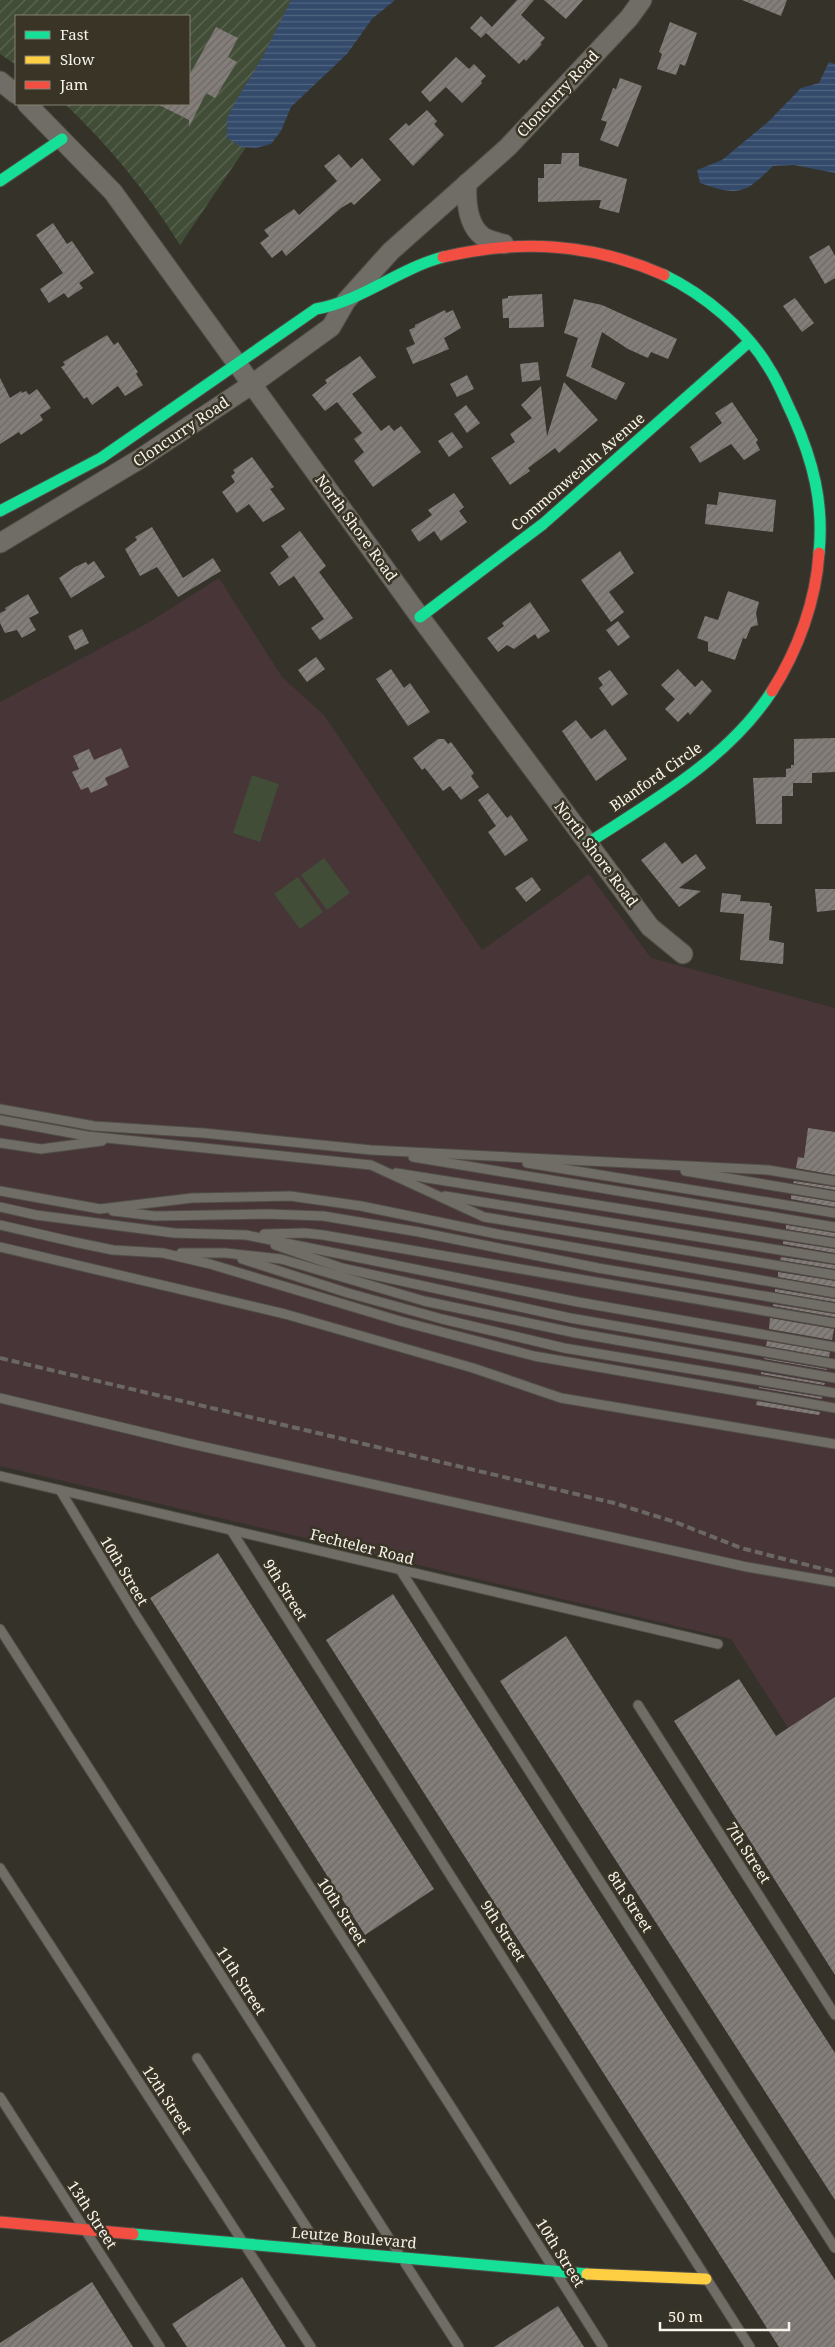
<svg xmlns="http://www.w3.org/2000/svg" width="835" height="2347" font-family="'Noto Serif',serif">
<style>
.industrial{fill:#473538}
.park{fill:#414d36}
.garden{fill:url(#garden-furrows)}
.water{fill:url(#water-rules)}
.building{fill:url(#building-hatch)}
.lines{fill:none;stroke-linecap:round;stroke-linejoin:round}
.lane-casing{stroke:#504e46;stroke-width:11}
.street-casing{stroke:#504e46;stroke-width:21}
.fast-casing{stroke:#504e46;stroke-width:13}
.slow-casing{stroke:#504e46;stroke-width:13}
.jam-casing{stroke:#504e46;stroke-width:13}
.lane{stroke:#6f6d66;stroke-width:9}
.street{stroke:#6f6d66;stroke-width:19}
.fast{stroke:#16e098;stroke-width:11}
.slow{stroke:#ffcf43;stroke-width:11}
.jam{stroke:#f24e42;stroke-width:11}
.rail{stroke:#6b6862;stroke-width:4;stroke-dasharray:8 4;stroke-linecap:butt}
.labels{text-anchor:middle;stroke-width:5;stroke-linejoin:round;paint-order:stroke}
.street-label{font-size:15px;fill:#f7f4ea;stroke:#393425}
</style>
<defs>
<pattern id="garden-furrows" width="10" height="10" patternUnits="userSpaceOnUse" patternTransform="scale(1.25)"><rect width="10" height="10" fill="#414d36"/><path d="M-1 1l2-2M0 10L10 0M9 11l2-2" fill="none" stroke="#5d6753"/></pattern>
<pattern id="water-rules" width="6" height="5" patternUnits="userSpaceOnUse" patternTransform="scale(1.25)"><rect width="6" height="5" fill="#334a6b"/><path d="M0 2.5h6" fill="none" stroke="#516580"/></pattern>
<pattern id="building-hatch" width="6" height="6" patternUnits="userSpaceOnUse" patternTransform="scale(1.25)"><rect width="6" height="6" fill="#847e7a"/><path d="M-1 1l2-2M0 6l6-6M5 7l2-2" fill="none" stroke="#6d6965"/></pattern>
</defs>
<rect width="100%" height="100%" fill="#35322a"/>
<path class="industrial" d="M 219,578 L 282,677 L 324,715 L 482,950 L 589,874 L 651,958 L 835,1008 L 835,1801 L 731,1639 L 0,1466 L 0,702 L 146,624 Z"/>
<g class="park">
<path d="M 252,775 L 279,784 L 260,842 L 233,833 Z"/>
<path d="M 324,858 L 350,893 L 327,910 L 301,875 Z"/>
<path d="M 298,877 L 323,912 L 300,929 L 274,894 Z"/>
</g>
<path class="garden" d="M 0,0 L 327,0 L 297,72 L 180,245 C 147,192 110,147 65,104 L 189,104 L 189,16 L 16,16 L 16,65 L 0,54 Z"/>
<g class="water">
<path d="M 291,0 L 395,0 L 372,19 L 347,54 L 291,107 L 281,131 L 271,144 L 256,148 L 241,147 L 227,138 L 227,119 L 234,104 L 262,58 Z"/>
<path d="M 829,62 L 835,64 L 835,173 L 794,165 L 773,166 C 744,195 738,196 700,183 L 697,170 L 722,160 L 769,121 L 801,88 L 819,83 Z"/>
</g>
<g class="building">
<path d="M 517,0 L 534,0 L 521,15 L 545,38 L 540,43 L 542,44 L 526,61 L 524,59 L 519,64 L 486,33 L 481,38 L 470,28 L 481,16 L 492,27 Z"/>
<path d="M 544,0 L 583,0 L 566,19 Z"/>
<path d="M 742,0 L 787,0 L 781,16 Z"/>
<path d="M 670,22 L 697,33 L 685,66 L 680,64 L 676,75 L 657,69 L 662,54 L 659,52 Z"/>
<path d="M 216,27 L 238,38 L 228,57 L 237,62 L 215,98 L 206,93 L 189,127 L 189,120 L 157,104 L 189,104 L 189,76 Z"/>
<path d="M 456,57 L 469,69 L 474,64 L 486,76 L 481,81 L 482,83 L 462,103 L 446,87 L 430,102 L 421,92 Z"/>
<path d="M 620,78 L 642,86 L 618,147 L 600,140 L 607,122 L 601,120 L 613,88 L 616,89 Z"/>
<path d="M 427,110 L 437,121 L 434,124 L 444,135 L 413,166 L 389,139 L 406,123 L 409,126 Z"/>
<path d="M 562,153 L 579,153 L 579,166 L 627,179 L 619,213 L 599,208 L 601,200 L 538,202 L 538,178 L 544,178 L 544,164 L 561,164 Z"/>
<path d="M 339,154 L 351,168 L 362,158 L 381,180 L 354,205 L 351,202 L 341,208 L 286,256 L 282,250 L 272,258 L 260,243 L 269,236 L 264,230 L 294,209 L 299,215 L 337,181 L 324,166 Z"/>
<path d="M 53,223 L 67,244 L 72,241 L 94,273 L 79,283 L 83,288 L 68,298 L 64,293 L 49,303 L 40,289 L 63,273 L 36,235 Z"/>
<path d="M 829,245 L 835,256 L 835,278 L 825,284 L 809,257 Z"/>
<path d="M 542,294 L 544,327 L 509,328 L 509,318 L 503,318 L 502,299 L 508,298 L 508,296 Z"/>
<path d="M 795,298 L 814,323 L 802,332 L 783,306 Z"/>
<path d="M 574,299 L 602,305 L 677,339 L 668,359 L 651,352 L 648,358 L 628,349 L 602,332 L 591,367 L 625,383 L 616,400 L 566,376 L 578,338 L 564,333 Z"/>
<path d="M 445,310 L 446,313 L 453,310 L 461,328 L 444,338 L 449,349 L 413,364 L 406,348 L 415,344 L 409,330 L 415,327 L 415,325 Z"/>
<path d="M 107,335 L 114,345 L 118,342 L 138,372 L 136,374 L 143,385 L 125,396 L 118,386 L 92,405 L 87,397 L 84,399 L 61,367 L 65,365 L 63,362 Z"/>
<path d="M 360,356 L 376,377 L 352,394 L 381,431 L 389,425 L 394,431 L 401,426 L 421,452 L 373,487 L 354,461 L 364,452 L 354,439 L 362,433 L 337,402 L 325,411 L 312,395 L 327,383 L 325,380 Z"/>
<path d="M 538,362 L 540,380 L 522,382 L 520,364 Z"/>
<path d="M 467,375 L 474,389 L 457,397 L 450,384 Z"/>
<path d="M 0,378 L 10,398 L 21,391 L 22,393 L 26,391 L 29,395 L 37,389 L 51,408 L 40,415 L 43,420 L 21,435 L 19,432 L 0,444 Z"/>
<path d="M 564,382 L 598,420 L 559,453 L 555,448 L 528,468 L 530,471 L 510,485 L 491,458 L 515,442 L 510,434 L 532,418 L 521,405 L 541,386 L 547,436 Z"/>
<path d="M 732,402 L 758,440 L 756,442 L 760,450 L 744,460 L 731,444 L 700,463 L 690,447 L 722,423 L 715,413 Z"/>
<path d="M 466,405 L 480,423 L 467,433 L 454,414 Z"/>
<path d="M 452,432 L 463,447 L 449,457 L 438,441 Z"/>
<path d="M 252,457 L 274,487 L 270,489 L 285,509 L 263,522 L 249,504 L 237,513 L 222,492 L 235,482 L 231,476 L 235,473 L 233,470 Z"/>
<path d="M 719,492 L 776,500 L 773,532 L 705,524 L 707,504 L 717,505 Z"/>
<path d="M 454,493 L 464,507 L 459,511 L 467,522 L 441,541 L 434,531 L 419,542 L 411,530 L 432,515 L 428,510 Z"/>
<path d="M 152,527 L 183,578 L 213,558 L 221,571 L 178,597 L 157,567 L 140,576 L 125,549 L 137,540 L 135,537 Z"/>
<path d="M 300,531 L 326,566 L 319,572 L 353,618 L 320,640 L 311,628 L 324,619 L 294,576 L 279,586 L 270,573 L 289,557 L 281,546 Z"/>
<path d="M 620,551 L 634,573 L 609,592 L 624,612 L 611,622 L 581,580 Z"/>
<path d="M 94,561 L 105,577 L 71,598 L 59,578 L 75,567 L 86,562 L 88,565 Z"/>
<path d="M 728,591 L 759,602 L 756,613 L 758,625 L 751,627 L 746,639 L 743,638 L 735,660 L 708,651 L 708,642 L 697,638 L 705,616 L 718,620 Z"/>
<path d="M 28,594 L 39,613 L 29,618 L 36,630 L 22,638 L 17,630 L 5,633 L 0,623 L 0,613 L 6,610 L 5,608 Z"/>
<path d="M 530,602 L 550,631 L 538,639 L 535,634 L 514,649 L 507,645 L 498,652 L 487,638 L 504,626 L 502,623 Z"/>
<path d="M 618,621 L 630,637 L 618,646 L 606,630 Z"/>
<path d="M 82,629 L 89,643 L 75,650 L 68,636 Z"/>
<path d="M 316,657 L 325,669 L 307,682 L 298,670 Z"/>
<path d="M 391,669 L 404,688 L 410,683 L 430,712 L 408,726 L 376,679 Z"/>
<path d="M 678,669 L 695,687 L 702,680 L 712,691 L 690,715 L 688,712 L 678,722 L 665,709 L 675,699 L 661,685 Z"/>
<path d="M 610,670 L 628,694 L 612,706 L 599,688 L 603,685 L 598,678 Z"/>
<path d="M 576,720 L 591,739 L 605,729 L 627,759 L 596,781 L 562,731 Z"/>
<path d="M 835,738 L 835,772 L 812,773 L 812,783 L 793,783 L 793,796 L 782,796 L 782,824 L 756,824 L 753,778 L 786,777 L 786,769 L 791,768 L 791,765 L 794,765 L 794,739 Z"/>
<path d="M 438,739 L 444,739 L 448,744 L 451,742 L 474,773 L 471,776 L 479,787 L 461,800 L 450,786 L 443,791 L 425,768 L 422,770 L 413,758 Z"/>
<path d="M 121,748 L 129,767 L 105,778 L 108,785 L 91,793 L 88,787 L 81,790 L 72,772 L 79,769 L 73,756 L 89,749 L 94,760 Z"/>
<path d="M 488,793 L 507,818 L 511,815 L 528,840 L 505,856 L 488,832 L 496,826 L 478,800 Z"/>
<path d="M 665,842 L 682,864 L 696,854 L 706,868 L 679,888 L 701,891 L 679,907 L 641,860 Z"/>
<path d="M 532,877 L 541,890 L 526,902 L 515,888 Z"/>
<path d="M 815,889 L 835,889 L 835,910 L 817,912 Z"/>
<path d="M 722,893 L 741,895 L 740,901 L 770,903 L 770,906 L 772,906 L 769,940 L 784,943 L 783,964 L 740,960 L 744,914 L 720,912 Z"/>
<path d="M 808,1128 L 835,1132 L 835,1175 L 796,1168 L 798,1157 L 804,1158 Z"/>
<path d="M 794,1181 L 835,1187 L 835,1190 L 793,1183 Z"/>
<path d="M 791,1195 L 835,1202 L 835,1207 L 791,1199 Z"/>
<path d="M 786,1225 L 835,1233 L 835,1237 L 786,1229 Z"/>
<path d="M 783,1241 L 835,1249 L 835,1253 L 783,1244 Z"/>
<path d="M 781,1257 L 835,1265 L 835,1269 L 780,1260 Z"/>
<path d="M 778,1272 L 835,1281 L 835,1287 L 778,1277 Z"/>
<path d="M 775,1289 L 835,1299 L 835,1302 L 775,1292 Z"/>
<path d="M 773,1304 L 835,1314 L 835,1317 L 773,1306 Z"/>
<path d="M 770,1318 L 834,1329 L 832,1340 L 769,1329 Z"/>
<path d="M 767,1341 L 830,1352 L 829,1357 L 766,1346 Z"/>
<path d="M 764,1358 L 827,1369 L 827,1370 L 764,1359 Z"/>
<path d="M 761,1372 L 825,1383 L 824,1385 L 761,1374 Z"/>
<path d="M 759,1387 L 822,1397 L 822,1399 L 759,1388 Z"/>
<path d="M 757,1401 L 820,1412 L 819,1415 L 756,1405 Z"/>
<path d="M 218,1553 L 434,1889 L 365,1935 L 150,1598 Z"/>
<path d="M 393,1594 L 835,2280 L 835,2347 L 779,2347 L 326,1640 Z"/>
<path d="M 566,1636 L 835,2053 L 835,2200 L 500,1681 Z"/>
<path d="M 739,1679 L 776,1736 L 835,1697 L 835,1975 L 674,1721 Z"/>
<path d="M 242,2277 L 286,2347 L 187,2347 L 172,2324 Z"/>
<path d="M 92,2282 L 133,2347 L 0,2347 L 0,2343 Z"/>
<path d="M 558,2306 L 584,2347 L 494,2347 Z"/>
</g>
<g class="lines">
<g class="lane-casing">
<g id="lane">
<path d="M 0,1109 L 94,1126 L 203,1133 L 371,1150 L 768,1170 L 835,1181"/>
<path d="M 0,1120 L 87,1136 L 371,1165 L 484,1217 L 835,1275"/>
<path d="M 0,1143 L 41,1149 L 102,1141"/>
<path d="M 413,1157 L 835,1227"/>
<path d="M 527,1163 L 835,1213"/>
<path d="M 685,1171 L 835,1196"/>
<path d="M 396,1173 L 835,1243"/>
<path d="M 0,1191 L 100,1209 L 192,1198 L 290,1196 L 361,1206 L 497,1234 L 835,1293"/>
<path d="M 445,1196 L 835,1259"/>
<path d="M 0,1207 L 36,1215 L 174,1233 L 246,1235 L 578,1302 L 835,1347"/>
<path d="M 113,1211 L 155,1216 L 267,1214 L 323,1216 L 419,1232 L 598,1268 L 835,1308"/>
<path d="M 0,1225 L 74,1242 L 113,1250 L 163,1253 L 210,1264 L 400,1321 L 534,1356 L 835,1408"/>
<path d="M 264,1234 L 305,1233 L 323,1235 L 835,1323"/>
<path d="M 275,1245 L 342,1268 L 570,1318 L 835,1364"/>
<path d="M 0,1247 L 285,1314 L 473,1368 L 561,1398 L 835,1444"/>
<path d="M 181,1253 L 225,1253 L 281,1259 L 424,1301 L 576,1333 L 835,1378"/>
<path d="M 242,1259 L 348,1293 L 442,1319 L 564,1348 L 835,1393"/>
<path d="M 0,1398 L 187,1443 L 747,1567 L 835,1582"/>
<path d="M 0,1476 L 718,1644"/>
<path d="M 60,1490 L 137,1617 L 462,2124 L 603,2347"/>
<path d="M 231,1530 L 750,2347"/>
<path d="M 401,1571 L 835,2248"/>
<path d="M 0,1629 L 398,2252"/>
<path d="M 638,1705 L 835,2015"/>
<path d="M 0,1868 L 311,2347"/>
<path d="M 197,2058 L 318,2245"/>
<path d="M 0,2097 L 160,2347"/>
<path d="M 405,2263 L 459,2347"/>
</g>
</g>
<g class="street-casing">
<g id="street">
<path d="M 0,81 L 16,94"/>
<path d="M 27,104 L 113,192 L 420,617 L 650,927 L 683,954"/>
<path d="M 467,183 C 466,200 467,224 482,236 C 487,240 497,242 504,244"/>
<path d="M 0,543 L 138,460 L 251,385 L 331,327 L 346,301 L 391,251 L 508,147 L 629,18 L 642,0"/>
</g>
</g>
<g class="fast-casing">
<g id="fast">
<path d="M 0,181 L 62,139"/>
<path d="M 664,275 C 705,295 746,329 769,368 C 779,383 785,400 793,416 C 813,461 824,503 819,553"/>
<path d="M 0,511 L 101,458 L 316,309 C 362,301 398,269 443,257"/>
<path d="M 420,617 L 543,524 L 749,342"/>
<path d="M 588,843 C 653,801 729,758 772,691"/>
<path d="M 133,2234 L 587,2274"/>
</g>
</g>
<g class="slow-casing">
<path id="slow" d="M 587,2274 L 706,2279"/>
</g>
<g class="jam-casing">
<g id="jam">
<path d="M 443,257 C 520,239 592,243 664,275"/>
<path d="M 772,691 C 798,650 816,601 819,553"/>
<path d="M 0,2222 L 133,2234"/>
</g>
</g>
<use href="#lane" class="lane"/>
<use href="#street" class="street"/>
<use href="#fast" class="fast"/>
<use href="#slow" class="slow"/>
<use href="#jam" class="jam"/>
<path class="rail" d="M 0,1358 L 614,1503 L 675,1522 L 741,1548 L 835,1572"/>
</g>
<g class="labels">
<g class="street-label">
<text transform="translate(558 94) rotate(-47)" y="5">Cloncurry Road</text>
<text transform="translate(181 432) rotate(-34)" y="5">Cloncurry Road</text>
<text transform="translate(578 472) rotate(-41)" y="5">Commonwealth Avenue</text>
<text transform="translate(356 528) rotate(54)" y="5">North Shore Road</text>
<text transform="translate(656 777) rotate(-35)" y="5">Blanford Circle</text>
<text transform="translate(596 854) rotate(53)" y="5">North Shore Road</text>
<text transform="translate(362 1547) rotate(14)" y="5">Fechteler Road</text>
<text transform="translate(124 1571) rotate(59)" y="5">10th Street</text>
<text transform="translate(285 1590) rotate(58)" y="5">9th Street</text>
<text transform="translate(748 1853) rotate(57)" y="5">7th Street</text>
<text transform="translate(630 1902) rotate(57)" y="5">8th Street</text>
<text transform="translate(342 1912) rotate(57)" y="5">10th Street</text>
<text transform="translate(503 1931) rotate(57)" y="5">9th Street</text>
<text transform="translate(241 1981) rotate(57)" y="5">11th Street</text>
<text transform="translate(167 2100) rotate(57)" y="5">12th Street</text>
<text transform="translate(92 2215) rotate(57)" y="5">13th Street</text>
<text transform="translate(354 2238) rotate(5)" y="5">Leutze Boulevard</text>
<text transform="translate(560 2253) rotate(58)" y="5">10th Street</text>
</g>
</g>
<rect x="15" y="15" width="175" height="90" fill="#393425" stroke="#858174"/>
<rect x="25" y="31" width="25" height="8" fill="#16e098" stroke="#858174"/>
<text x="60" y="40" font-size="15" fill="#f7f4ea">Fast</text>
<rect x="25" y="56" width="25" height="8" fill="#ffcf43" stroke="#858174"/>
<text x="60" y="65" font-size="15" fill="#f7f4ea">Slow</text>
<rect x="25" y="81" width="25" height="8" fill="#f24e42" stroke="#858174"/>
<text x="60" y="90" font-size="15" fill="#f7f4ea">Jam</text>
<path d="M660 2322v8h129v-8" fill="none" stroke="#f7f4ea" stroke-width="2.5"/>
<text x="668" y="2322" font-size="15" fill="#f7f4ea" stroke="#393425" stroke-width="4" paint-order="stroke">50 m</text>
</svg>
